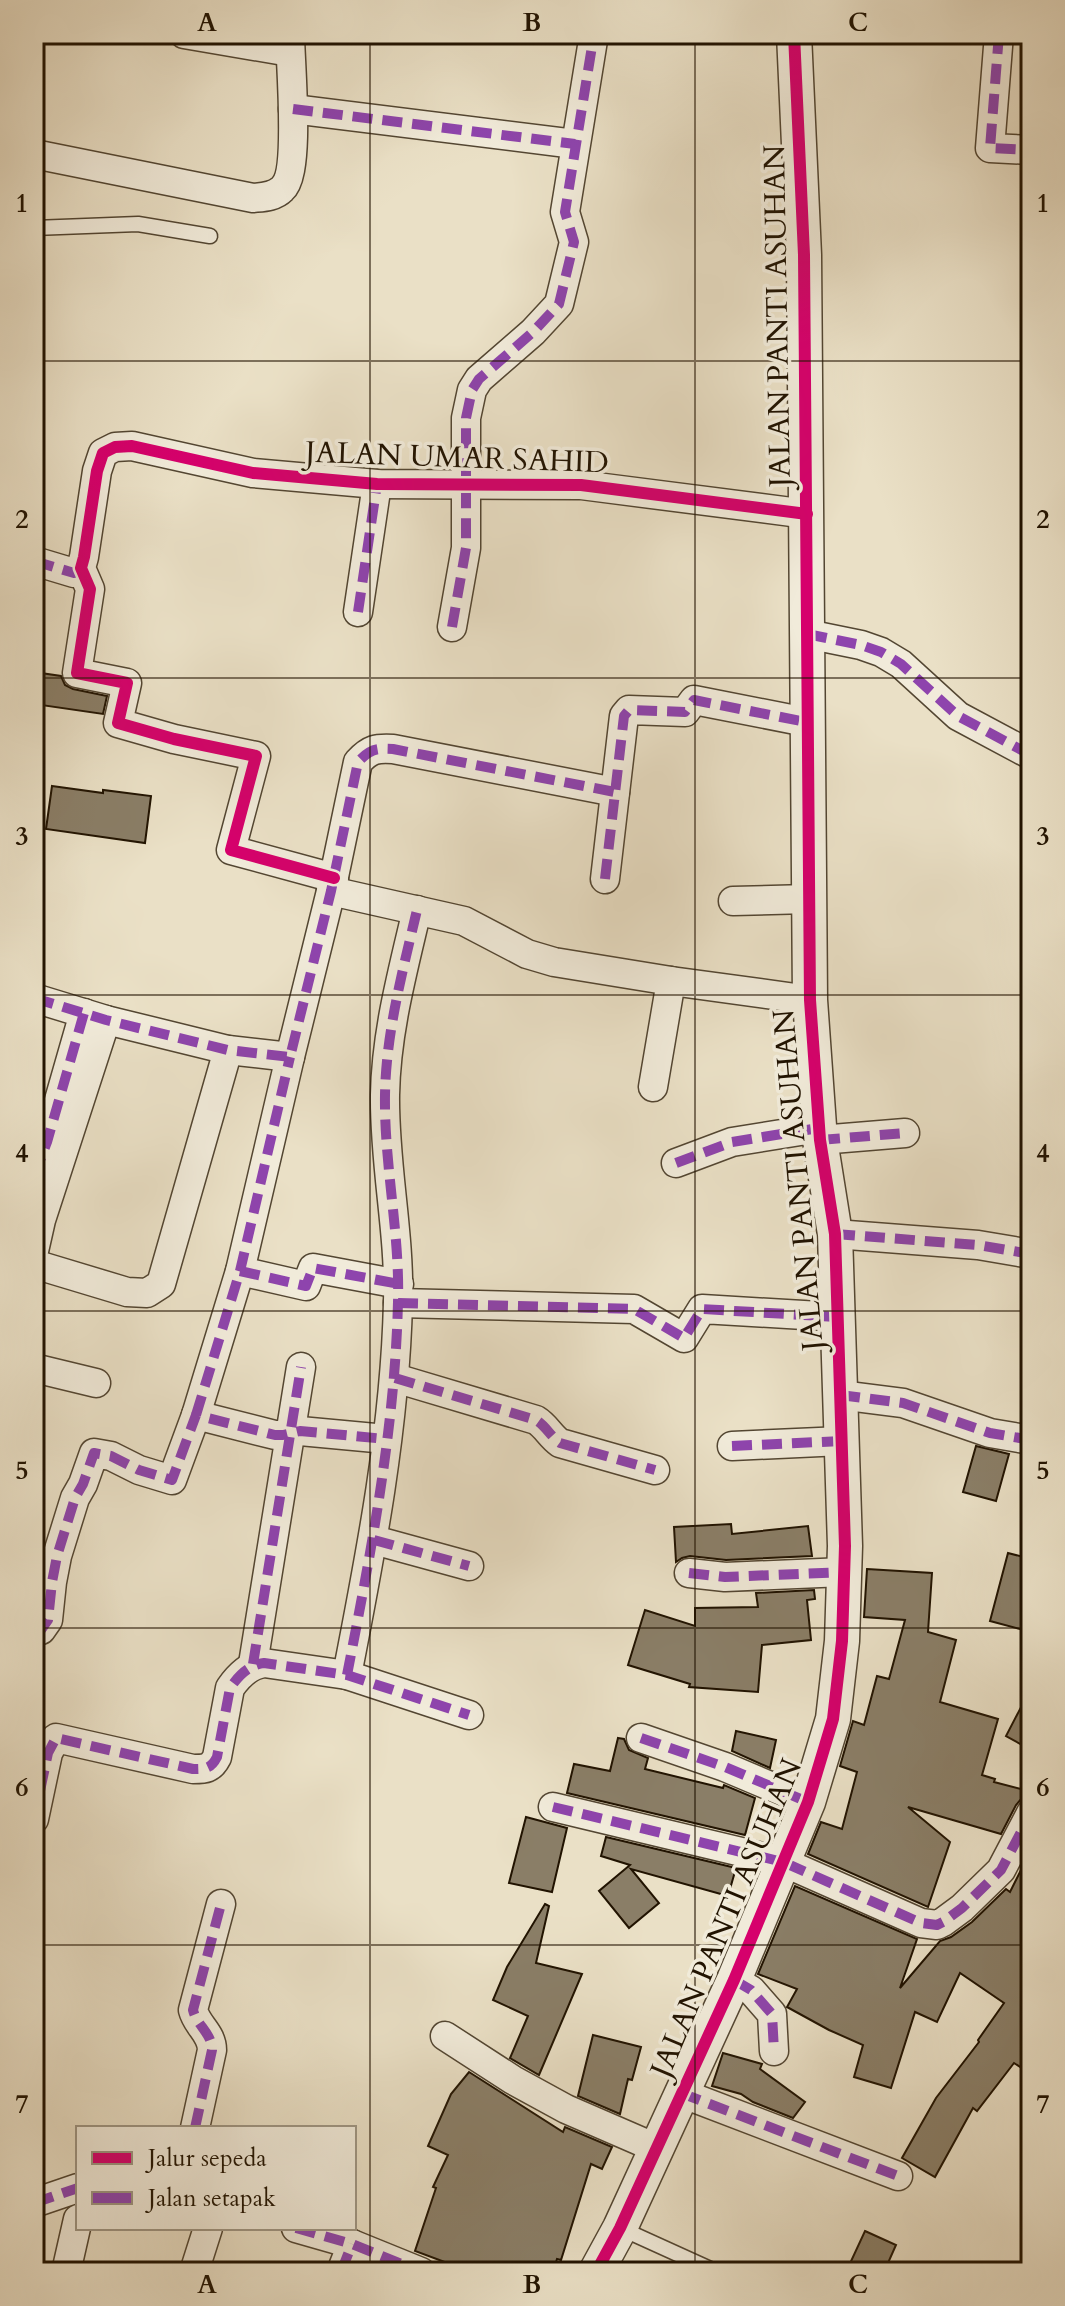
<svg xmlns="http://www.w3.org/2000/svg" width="1065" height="2306" font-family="Cardo,serif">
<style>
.building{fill:#8a7e67;stroke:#211301;stroke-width:2}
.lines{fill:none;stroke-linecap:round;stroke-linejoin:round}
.service-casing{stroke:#534632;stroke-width:17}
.minor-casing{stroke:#534632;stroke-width:31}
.tertiary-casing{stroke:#534632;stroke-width:37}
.service{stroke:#f1ebda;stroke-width:14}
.minor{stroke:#f1ebda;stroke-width:28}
.tertiary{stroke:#f1ebda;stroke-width:34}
.quiet{stroke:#8e44ad;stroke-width:10;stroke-dasharray:20 10;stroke-linecap:butt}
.cycleway-casing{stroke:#f1ebda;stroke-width:17}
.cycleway{stroke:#d6006c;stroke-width:12}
.grid{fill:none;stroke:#211301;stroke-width:2;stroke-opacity:0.55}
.labels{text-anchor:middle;stroke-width:7;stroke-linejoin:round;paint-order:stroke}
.street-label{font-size:30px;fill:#211301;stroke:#f1ebda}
.neatline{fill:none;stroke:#211301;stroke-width:3}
.grid-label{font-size:26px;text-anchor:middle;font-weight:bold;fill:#211301}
</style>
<rect width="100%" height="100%" fill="#eae0c6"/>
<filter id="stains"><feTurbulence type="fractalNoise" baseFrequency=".0025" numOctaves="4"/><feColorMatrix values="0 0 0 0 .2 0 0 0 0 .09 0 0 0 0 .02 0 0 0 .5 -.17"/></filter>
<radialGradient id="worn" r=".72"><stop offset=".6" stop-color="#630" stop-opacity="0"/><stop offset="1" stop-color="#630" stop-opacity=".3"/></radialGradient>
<g class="building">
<path d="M 34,672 L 61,676 L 65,685 L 73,689 L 107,696 L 103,714 L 34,704 Z"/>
<path d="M 52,786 L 103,793 L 103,790 L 151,796 L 145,843 L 46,829 Z"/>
<path d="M 976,1446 L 1009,1454 L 996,1501 L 963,1492 Z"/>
<path d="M 731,1524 L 732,1534 L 808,1526 L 812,1556 L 726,1560 L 690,1556 L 682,1558 L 676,1562 L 674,1527 Z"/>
<path d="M 1008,1553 L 1031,1559 L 1031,1632 L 990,1621 Z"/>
<path d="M 867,1569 L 932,1573 L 928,1632 L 956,1640 L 940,1702 L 998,1719 L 982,1775 L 995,1779 L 994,1782 L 1025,1790 L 1022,1798 L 1016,1805 L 1001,1834 L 908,1807 L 950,1842 L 928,1907 L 808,1854 L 821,1822 L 842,1829 L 857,1772 L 840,1766 L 853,1721 L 864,1725 L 877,1676 L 889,1679 L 905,1620 L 864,1617 Z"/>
<path d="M 814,1590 L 815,1599 L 807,1600 L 811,1640 L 762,1645 L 758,1692 L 689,1687 L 690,1684 L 628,1665 L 645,1610 L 695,1626 L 695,1608 L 758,1607 L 756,1593 Z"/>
<path d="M 1031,1688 L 1031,1750 L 1006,1736 Z"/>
<path d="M 736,1731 L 776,1740 L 770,1768 L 732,1751 Z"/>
<path d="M 618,1738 L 624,1739 L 629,1750 L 648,1758 L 645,1769 L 723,1788 L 724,1785 L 755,1798 L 745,1835 L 567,1793 L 574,1764 L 610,1771 Z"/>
<path d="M 526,1817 L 567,1828 L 552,1892 L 509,1883 Z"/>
<path d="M 606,1837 L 736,1868 L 728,1896 L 631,1869 L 659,1903 L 629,1928 L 599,1891 L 630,1865 L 601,1856 Z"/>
<path d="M 1031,1850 L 1031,2074 L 1014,2063 L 977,2111 L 973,2108 L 935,2177 L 902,2158 L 936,2098 L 979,2042 L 978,2040 L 1004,2003 L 960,1973 L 937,2022 L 915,2012 L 891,2088 L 854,2077 L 863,2045 L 829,2030 L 787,2007 L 797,1989 L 758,1974 L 795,1886 L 917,1939 L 900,1988 L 940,1941 L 951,1937 L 972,1922 L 1006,1889 L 1010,1892 Z"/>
<path d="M 545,1904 L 549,1906 L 536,1963 L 582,1974 L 539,2075 L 510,2058 L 528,2016 L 493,2000 L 507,1967 Z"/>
<path d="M 593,2035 L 641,2047 L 632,2080 L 628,2079 L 620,2114 L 578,2096 Z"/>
<path d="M 723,2053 L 762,2064 L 760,2069 L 805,2102 L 793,2118 L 753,2102 L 741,2094 L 712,2086 Z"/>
<path d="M 469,2072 L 563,2132 L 565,2127 L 612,2147 L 602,2169 L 591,2164 L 561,2260 L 557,2259 L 553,2272 L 457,2272 L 458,2267 L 415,2251 L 436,2188 L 433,2187 L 448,2155 L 428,2146 L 451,2094 Z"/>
<path d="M 865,2231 L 896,2245 L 884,2272 L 846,2272 Z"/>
</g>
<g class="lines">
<g class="service-casing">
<g id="service">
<path d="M 34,228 L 138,224 L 210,236"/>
<path d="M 620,2228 L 717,2272"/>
</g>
</g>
<g class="minor-casing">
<g id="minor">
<path d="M 184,34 L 290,52"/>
<path d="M 999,34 L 990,148 L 1031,150"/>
<path d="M 293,109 L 575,144"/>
<path d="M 34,154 L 253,198 C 263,197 274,197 282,189 C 301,173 290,62 290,34"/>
<path d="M 34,561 L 74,573 L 81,568"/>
<path d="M 358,612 L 377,484"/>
<path d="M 452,627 L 466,548 L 466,418 L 472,390 L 479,379 L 533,332 L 559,304 L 574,242 L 565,212 L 594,34"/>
<path d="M 807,634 L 861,645 L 881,652 L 901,664 L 958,716 L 1031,755"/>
<path d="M 334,878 L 231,850 L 256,756 L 174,739 L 118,723 L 127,683 L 77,673 L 90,589 L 81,568 L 84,557 L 97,471 L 103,453 L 115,447 L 132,446 L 253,473 L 377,484 L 581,485 L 807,514"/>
<path d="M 605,879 L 624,716 L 629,710 L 685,712 L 694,700 L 806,722"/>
<path d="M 331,891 L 464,921 L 527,954 L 554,962 L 671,981 L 810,1000"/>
<path d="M 733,901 L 809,899"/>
<path d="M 34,998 L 106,1020 L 228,1050 L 290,1057 L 331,891 L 358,762 C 370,749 376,748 393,749 L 615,792"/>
<path d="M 653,1087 L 671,981"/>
<path d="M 820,1140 L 905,1133"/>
<path d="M 676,1163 L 732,1142 L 819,1128"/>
<path d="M 34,1176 L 47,1142 L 84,1013"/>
<path d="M 835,1234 L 978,1245 L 1031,1254"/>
<path d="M 34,1251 L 41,1220 L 106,1020"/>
<path d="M 34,1264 L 127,1292 L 147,1293 L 161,1284 L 228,1050"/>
<path d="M 240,1271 L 306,1286 L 313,1268 L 399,1284"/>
<path d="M 398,1303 L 634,1309 L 684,1338 L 702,1309 L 837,1317"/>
<path d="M 34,1368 L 96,1383"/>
<path d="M 395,1378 L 536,1420 C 546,1426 550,1436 560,1443 L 655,1470"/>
<path d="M 840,1395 L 903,1403 L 990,1433 L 1031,1440"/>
<path d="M 196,1415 L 240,1271 L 290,1057"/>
<path d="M 732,1446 L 842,1441"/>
<path d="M 374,1540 L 469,1566"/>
<path d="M 689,1573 L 725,1577 L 844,1572"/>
<path d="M 34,1632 L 41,1630 L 48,1620 L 52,1582 L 57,1556 L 75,1498 L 83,1484 L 94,1453 L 111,1456 L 139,1470 L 172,1480 L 196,1415 L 275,1435 L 283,1435 L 300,1431 L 386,1439"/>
<path d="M 253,1664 L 301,1367"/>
<path d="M 347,1675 C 371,1552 395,1428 398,1302 C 400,1233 384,1164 385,1095 C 386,1032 403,970 417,910"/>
<path d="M 641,1738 L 725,1767 L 808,1802"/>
<path d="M 553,1807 L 783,1862 L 921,1923 L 937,1925 L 943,1922 L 962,1908 L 1001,1870 L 1031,1813"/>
<path d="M 34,1819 L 48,1753 L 56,1738 L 193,1769 C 205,1769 211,1769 217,1757 L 230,1688 C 239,1675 249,1665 264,1663 L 347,1675 L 469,1715"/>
<path d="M 734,1980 L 751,1990 L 772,2014 L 774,2051"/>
<path d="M 445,2036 L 513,2080 L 566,2109 L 656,2148"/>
<path d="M 681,2093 L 898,2176"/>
<path d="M 195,2128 L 212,2050 C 212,2033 197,2026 193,2010 L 221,1904"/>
<path d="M 34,2203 L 78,2188"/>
<path d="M 296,2228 L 352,2244 L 421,2272"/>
<path d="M 66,2272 L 78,2219"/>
<path d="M 194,2272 L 208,2228"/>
<path d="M 341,2272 L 352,2244"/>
</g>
</g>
<g class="tertiary-casing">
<path id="tertiary" d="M 596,2272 L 620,2228 L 734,1980 L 808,1802 L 833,1719 L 842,1641 L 845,1546 L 835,1234 L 820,1140 L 810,1000 L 804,255 L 794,34"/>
</g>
<use href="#service" class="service"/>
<use href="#minor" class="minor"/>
<use href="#tertiary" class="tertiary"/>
<g class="quiet">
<path d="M 999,34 L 990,148 L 1031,150"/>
<path d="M 293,109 L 575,144"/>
<path d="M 34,561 L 74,573 L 81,568"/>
<path d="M 358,612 L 377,484"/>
<path d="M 452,627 L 466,548 L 466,418 L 472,390 L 479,379 L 533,332 L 559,304 L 574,242 L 565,212 L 594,34"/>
<path d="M 807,634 L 861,645 L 881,652 L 901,664 L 958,716 L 1031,755"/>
<path d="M 605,879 L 624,716 L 629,710 L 685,712 L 694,700 L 806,722"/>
<path d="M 34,998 L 106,1020 L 228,1050 L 290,1057 L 331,891 L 358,762 C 370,749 376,748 393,749 L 615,792"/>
<path d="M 820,1140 L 905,1133"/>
<path d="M 676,1163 L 732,1142 L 819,1128"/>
<path d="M 34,1176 L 47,1142 L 84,1013"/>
<path d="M 835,1234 L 978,1245 L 1031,1254"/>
<path d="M 240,1271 L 306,1286 L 313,1268 L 399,1284"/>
<path d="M 398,1303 L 634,1309 L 684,1338 L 702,1309 L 837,1317"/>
<path d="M 395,1378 L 536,1420 C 546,1426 550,1436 560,1443 L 655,1470"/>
<path d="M 840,1395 L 903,1403 L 990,1433 L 1031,1440"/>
<path d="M 196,1415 L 240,1271 L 290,1057"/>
<path d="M 732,1446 L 842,1441"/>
<path d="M 374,1540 L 469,1566"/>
<path d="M 689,1573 L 725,1577 L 844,1572"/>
<path d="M 34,1632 L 41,1630 L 48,1620 L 52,1582 L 57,1556 L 75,1498 L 83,1484 L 94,1453 L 111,1456 L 139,1470 L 172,1480 L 196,1415 L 275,1435 L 283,1435 L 300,1431 L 386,1439"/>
<path d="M 253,1664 L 301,1367"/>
<path d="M 347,1675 C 371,1552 395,1428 398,1302 C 400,1233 384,1164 385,1095 C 386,1032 403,970 417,910"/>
<path d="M 641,1738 L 725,1767 L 808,1802"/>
<path d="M 553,1807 L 783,1862 L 921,1923 L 937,1925 L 943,1922 L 962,1908 L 1001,1870 L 1031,1813"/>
<path d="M 34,1819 L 48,1753 L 56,1738 L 193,1769 C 205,1769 211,1769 217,1757 L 230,1688 C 239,1675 249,1665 264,1663 L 347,1675 L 469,1715"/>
<path d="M 734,1980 L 751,1990 L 772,2014 L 774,2051"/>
<path d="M 681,2093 L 898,2176"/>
<path d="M 195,2128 L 212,2050 C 212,2033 197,2026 193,2010 L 221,1904"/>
<path d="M 34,2203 L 78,2188"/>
<path d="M 296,2228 L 352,2244 L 421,2272"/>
<path d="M 341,2272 L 352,2244"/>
</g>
<g class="cycleway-casing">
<g id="cycleway">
<path d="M 334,878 L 231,850 L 256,756 L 174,739 L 118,723 L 127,683 L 77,673 L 90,589 L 81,568 L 84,557 L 97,471 L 103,453 L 115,447 L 132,446 L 253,473 L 377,484 L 581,485 L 807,514"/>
<path d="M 596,2272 L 620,2228 L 734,1980 L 808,1802 L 833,1719 L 842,1641 L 845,1546 L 835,1234 L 820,1140 L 810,1000 L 804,255 L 794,34"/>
</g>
</g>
<use href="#cycleway" class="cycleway"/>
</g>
<path class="grid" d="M 370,34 L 370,2272M 695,34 L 695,2272M 34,361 L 1031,361M 34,678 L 1031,678M 34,995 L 1031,995M 34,1311 L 1031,1311M 34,1628 L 1031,1628M 34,1945 L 1031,1945"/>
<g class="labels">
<g class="street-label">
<text transform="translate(777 316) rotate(-91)" y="10">JALAN PANTI ASUHAN</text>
<text transform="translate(457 457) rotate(2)" y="10">JALAN UMAR SAHID</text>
<text transform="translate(798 1180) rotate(-95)" y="10">JALAN PANTI ASUHAN</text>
<text transform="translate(726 1918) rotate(-67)" y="10">JALAN PANTI ASUHAN</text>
</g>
</g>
<rect width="1065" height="2306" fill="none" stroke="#eae0c6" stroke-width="88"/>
<rect x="76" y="2126" width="280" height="104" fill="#f1ebda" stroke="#9e9583" stroke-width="2"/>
<rect x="92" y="2152" width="40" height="12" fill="#d6006c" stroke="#9e9583" stroke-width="2"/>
<text x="148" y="2166" font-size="24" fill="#211301">Jalur sepeda</text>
<rect x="92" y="2192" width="40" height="12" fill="#8e44ad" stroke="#9e9583" stroke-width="2"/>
<text x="148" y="2206" font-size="24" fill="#211301">Jalan setapak</text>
<rect x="44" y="44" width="977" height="2218" class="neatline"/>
<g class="grid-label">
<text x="207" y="31">A</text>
<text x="532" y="31">B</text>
<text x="858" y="31">C</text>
<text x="22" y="212">1</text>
<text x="1043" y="212">1</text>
<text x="22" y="528">2</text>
<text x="1043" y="528">2</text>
<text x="22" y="845">3</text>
<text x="1043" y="845">3</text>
<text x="22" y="1162">4</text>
<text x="1043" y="1162">4</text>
<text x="22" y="1479">5</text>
<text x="1043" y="1479">5</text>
<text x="22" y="1796">6</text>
<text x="1043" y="1796">6</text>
<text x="22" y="2113">7</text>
<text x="1043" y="2113">7</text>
<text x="207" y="2293">A</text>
<text x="532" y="2293">B</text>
<text x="858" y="2293">C</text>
</g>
<rect width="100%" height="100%" filter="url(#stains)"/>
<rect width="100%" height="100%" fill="url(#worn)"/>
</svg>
